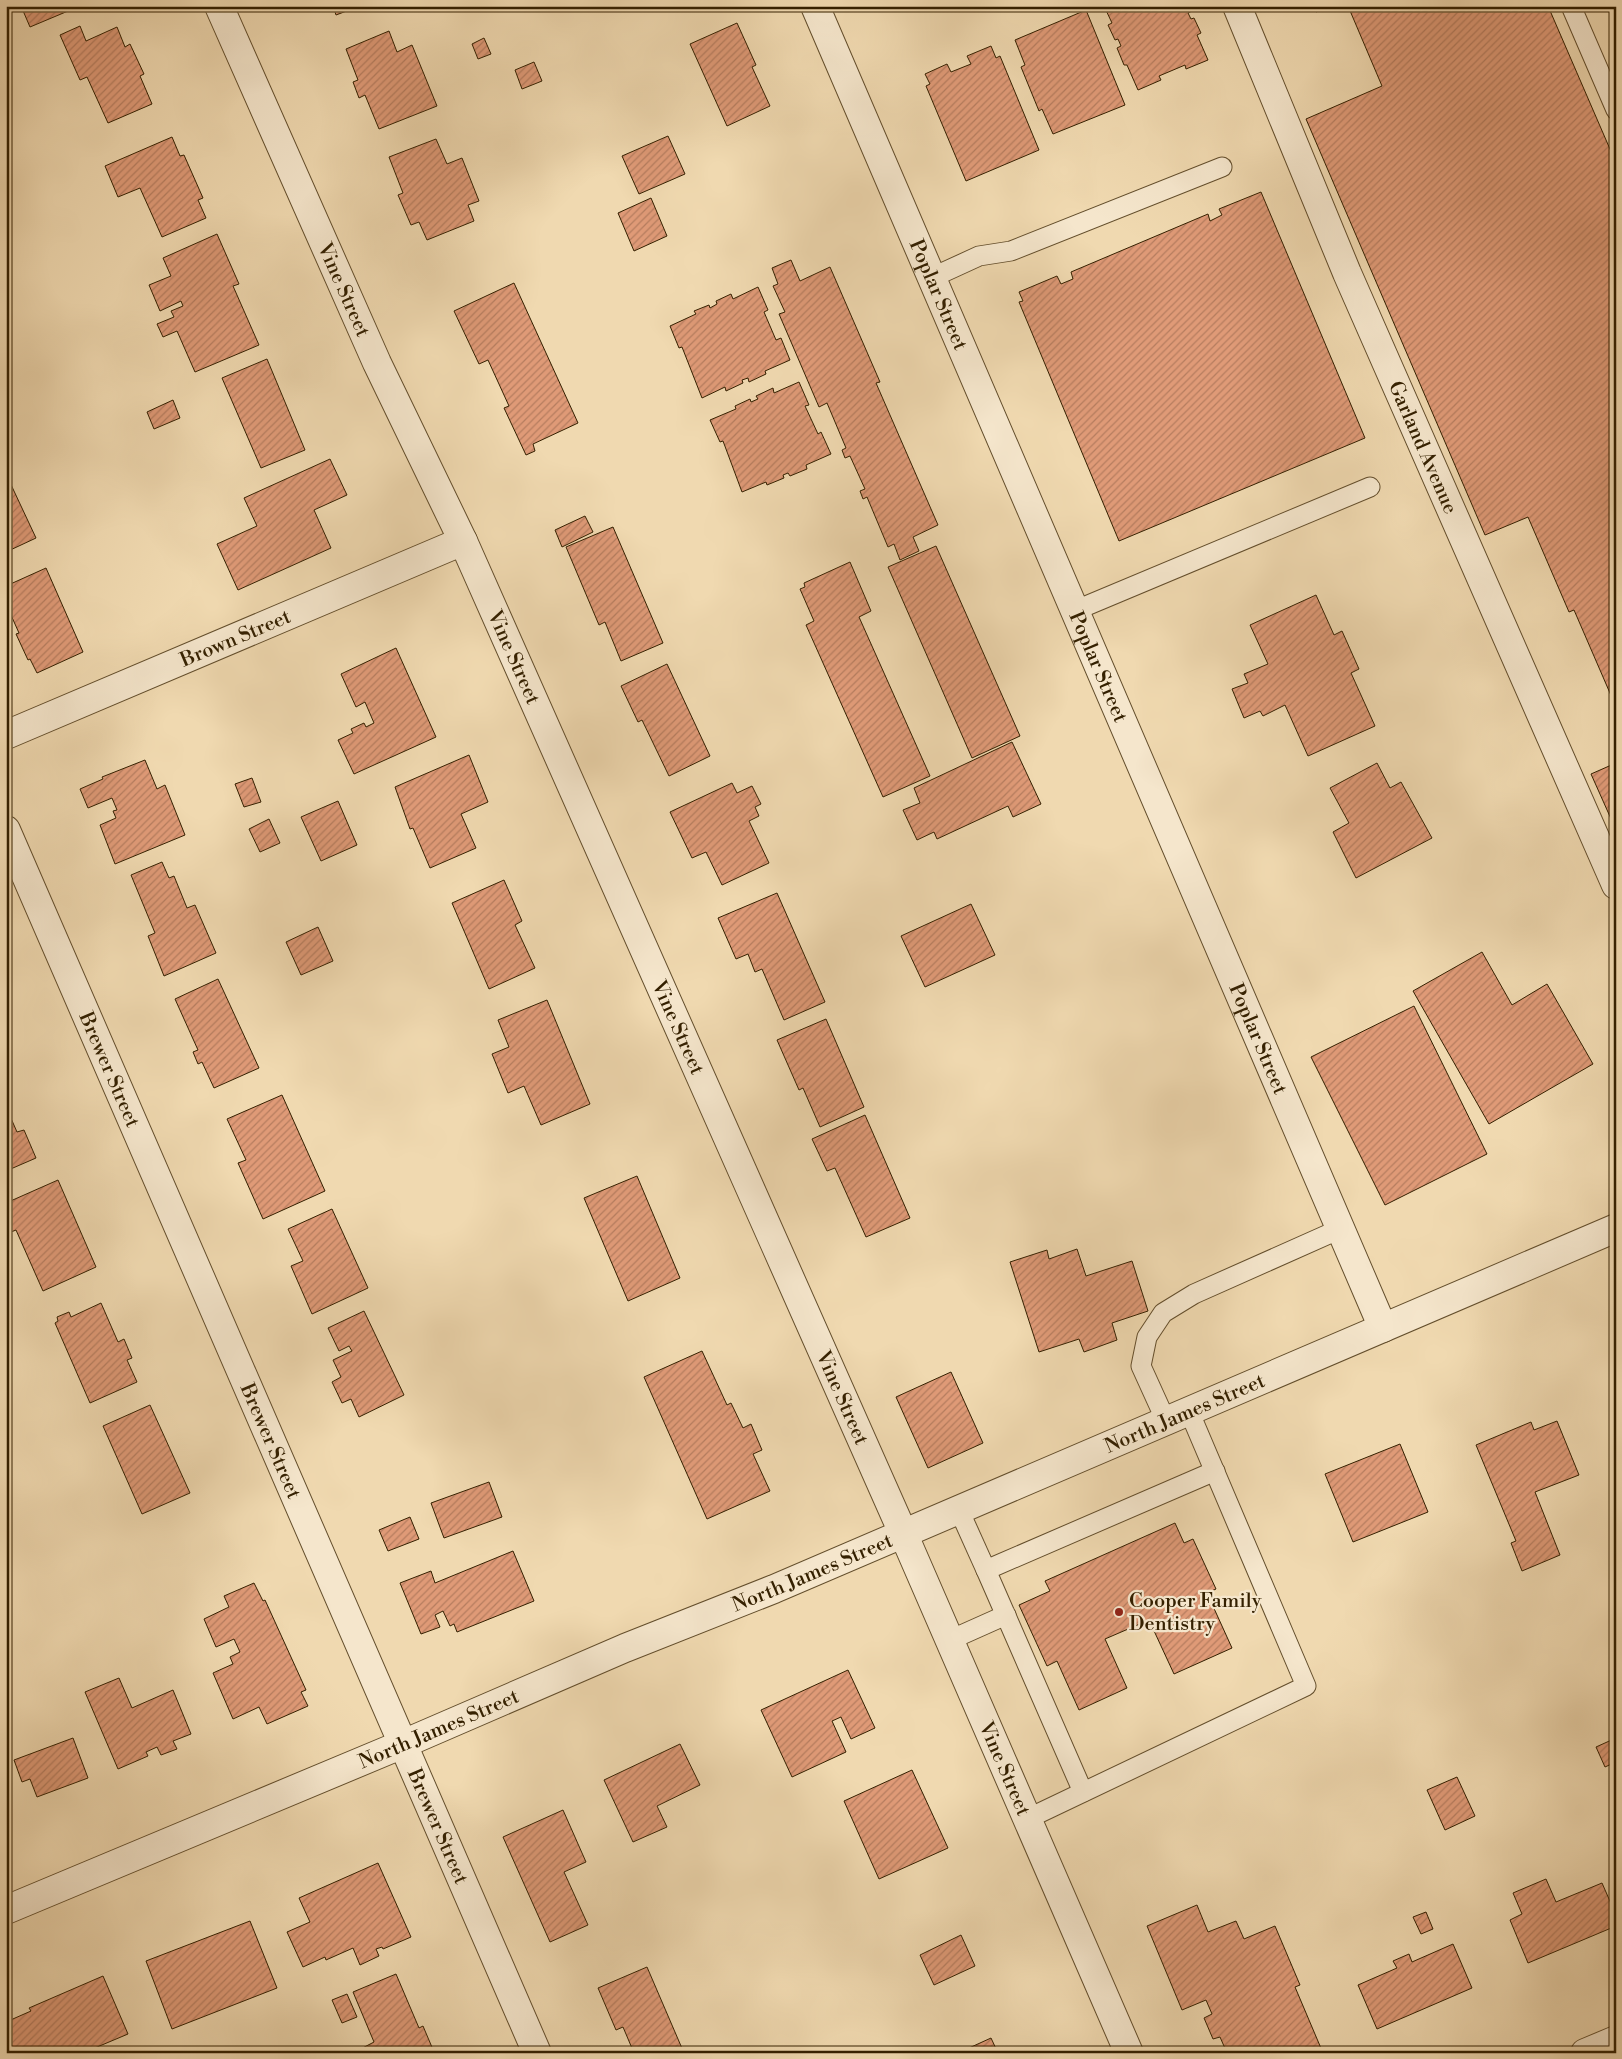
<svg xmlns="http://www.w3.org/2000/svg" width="1622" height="2059" font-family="'Libre Bodoni',serif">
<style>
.building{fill:url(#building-hatch);stroke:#342000}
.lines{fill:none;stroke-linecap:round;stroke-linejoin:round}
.service-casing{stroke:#634e2c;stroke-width:21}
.minor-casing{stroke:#634e2c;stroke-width:30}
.tertiary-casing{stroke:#634e2c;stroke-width:30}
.service{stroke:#f5e6cc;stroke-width:19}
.minor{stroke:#f5e6cc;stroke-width:28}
.tertiary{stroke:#f5e6cc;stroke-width:28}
.poi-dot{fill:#8f2418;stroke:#f5e6cc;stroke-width:2}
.labels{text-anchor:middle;stroke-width:4.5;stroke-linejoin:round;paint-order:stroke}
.street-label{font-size:20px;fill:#342000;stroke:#f5e6cc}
.poi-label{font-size:20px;fill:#342000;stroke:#f5e6cc;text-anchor:start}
</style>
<defs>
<pattern id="building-hatch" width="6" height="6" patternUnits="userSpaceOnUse" patternTransform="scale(1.25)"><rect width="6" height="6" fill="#df9a77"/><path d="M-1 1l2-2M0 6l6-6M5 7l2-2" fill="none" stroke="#b67d5f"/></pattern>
</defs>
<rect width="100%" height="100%" fill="#f0d9b0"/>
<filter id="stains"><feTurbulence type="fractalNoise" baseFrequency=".004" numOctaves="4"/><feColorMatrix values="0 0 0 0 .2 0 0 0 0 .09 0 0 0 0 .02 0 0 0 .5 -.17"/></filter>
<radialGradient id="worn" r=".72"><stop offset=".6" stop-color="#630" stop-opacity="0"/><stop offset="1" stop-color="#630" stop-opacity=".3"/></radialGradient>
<g class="building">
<path d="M 21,6 L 80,6 L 30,27 Z"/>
<path d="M 333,6 L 360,6 L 336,15 Z"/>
<path d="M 1104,6 L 1190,6 L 1192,11 L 1188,13 L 1191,19 L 1194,18 L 1201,33 L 1197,35 L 1208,60 L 1186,69 L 1185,65 L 1159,76 L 1161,80 L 1138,90 L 1127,65 L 1124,65 L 1117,48 L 1121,46 L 1118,39 L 1115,40 L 1108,25 L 1112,23 Z"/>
<path d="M 1313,6 L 1330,6 L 1316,12 Z"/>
<path d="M 1348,6 L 1548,6 L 1616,163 L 1616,707 L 1574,610 L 1569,612 L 1528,517 L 1485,535 L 1306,119 L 1382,86 Z"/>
<path d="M 1086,10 L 1125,105 L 1053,134 L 1042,109 L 1039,111 L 1021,67 L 1025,65 L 1015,40 Z"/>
<path d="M 737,23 L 756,65 L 752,67 L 770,106 L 727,126 L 690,44 Z"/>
<path d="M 80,26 L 86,41 L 117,27 L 125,47 L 130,44 L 144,74 L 140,76 L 152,104 L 108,123 L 87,77 L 80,80 L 60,35 Z"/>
<path d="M 389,31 L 397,52 L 412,45 L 437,106 L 379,129 L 365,95 L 359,98 L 353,82 L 358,80 L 346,49 Z"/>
<path d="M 484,38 L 491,54 L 478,59 L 472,44 Z"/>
<path d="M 991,46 L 996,58 L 1000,56 L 1039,150 L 966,181 L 926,86 L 930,84 L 925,74 L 947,64 L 951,72 L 971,64 L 967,56 Z"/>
<path d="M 534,62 L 542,81 L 522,89 L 515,70 Z"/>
<path d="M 668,136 L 685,174 L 639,194 L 622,156 Z"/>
<path d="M 172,137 L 180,156 L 184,155 L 203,198 L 198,200 L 206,218 L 162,237 L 140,188 L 118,197 L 105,166 Z"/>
<path d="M 436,139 L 447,164 L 462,158 L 479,201 L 468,205 L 474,221 L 427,240 L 419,222 L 411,225 L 398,195 L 403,193 L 389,157 Z"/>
<path d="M 1261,192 L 1365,438 L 1119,541 L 1019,302 L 1023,301 L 1019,292 L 1057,276 L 1061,284 L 1073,279 L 1071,272 L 1208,214 L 1210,221 L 1222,215 L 1219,209 Z"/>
<path d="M 651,198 L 667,236 L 634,251 L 618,213 Z"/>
<path d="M 217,234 L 239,284 L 233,286 L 259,345 L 195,372 L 177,331 L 163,337 L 157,324 L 174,317 L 171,311 L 183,306 L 181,301 L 160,311 L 149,285 L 171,276 L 163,258 Z"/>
<path d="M 791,260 L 800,281 L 830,267 L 880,382 L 876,383 L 938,525 L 913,537 L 919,551 L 900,560 L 894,544 L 888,547 L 867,497 L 863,499 L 860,491 L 865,489 L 850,456 L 845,458 L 842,450 L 846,448 L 827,403 L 819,407 L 779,314 L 785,312 L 773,286 L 778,284 L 772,268 Z"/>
<path d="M 514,283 L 578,423 L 533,444 L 535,451 L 526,455 L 504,408 L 509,406 L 488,360 L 479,364 L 454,311 Z"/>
<path d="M 758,287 L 768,310 L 764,312 L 776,340 L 781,338 L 790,360 L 765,371 L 766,374 L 749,382 L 748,378 L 742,380 L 743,383 L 726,391 L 725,387 L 702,398 L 682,347 L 679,348 L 670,326 L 696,314 L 694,311 L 709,305 L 710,308 L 717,304 L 716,301 L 731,294 L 733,299 Z"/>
<path d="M 267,359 L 305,450 L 261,468 L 222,378 Z"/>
<path d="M 799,382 L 809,405 L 805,406 L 818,434 L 821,432 L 831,454 L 806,465 L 807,469 L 790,476 L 788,473 L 783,475 L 784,478 L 767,485 L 766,482 L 742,492 L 723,441 L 720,442 L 710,420 L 736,409 L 735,406 L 750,399 L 751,402 L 758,399 L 756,396 L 773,388 L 774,393 Z"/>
<path d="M 173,400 L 180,418 L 154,429 L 147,412 Z"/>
<path d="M 330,459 L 347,495 L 314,510 L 331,548 L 238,590 L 217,544 L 257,526 L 244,498 Z"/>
<path d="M 6,474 L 36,538 L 6,552 Z"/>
<path d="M 585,516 L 593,532 L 562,547 L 555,530 Z"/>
<path d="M 613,527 L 663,643 L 621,661 L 605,622 L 599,625 L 566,547 Z"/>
<path d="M 936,546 L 1020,736 L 972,758 L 888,567 Z"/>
<path d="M 850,562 L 871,611 L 859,617 L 930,776 L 883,797 L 806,625 L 814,621 L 800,589 L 805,587 L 804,583 Z"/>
<path d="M 46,568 L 83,652 L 37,673 L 30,659 L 28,660 L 16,634 L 19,633 L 6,604 L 6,586 Z"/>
<path d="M 1316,595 L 1334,635 L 1342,631 L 1359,669 L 1351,673 L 1375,726 L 1308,756 L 1285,705 L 1263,716 L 1260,711 L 1244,718 L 1232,689 L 1248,683 L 1244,674 L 1268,664 L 1250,625 Z"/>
<path d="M 396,648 L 436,737 L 354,774 L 338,740 L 353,733 L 351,729 L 364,723 L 366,727 L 374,723 L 365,702 L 356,707 L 341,674 Z"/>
<path d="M 667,664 L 710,756 L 669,776 L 642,720 L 638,722 L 621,686 Z"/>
<path d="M 1012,742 L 1041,804 L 1013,817 L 1008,806 L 937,839 L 934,832 L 917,840 L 903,810 L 920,803 L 914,788 Z"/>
<path d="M 469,755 L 488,802 L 461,814 L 476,848 L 430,868 L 413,828 L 410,829 L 395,787 Z"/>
<path d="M 145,760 L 157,789 L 165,785 L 185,835 L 115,864 L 100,825 L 116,818 L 113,811 L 117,810 L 112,798 L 88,808 L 80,789 L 103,779 L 102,777 Z"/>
<path d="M 1377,763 L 1390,788 L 1401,782 L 1432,838 L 1356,878 L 1333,832 L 1349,823 L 1330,788 Z"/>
<path d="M 1616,763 L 1616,830 L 1591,774 Z"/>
<path d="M 252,778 L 261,802 L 244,807 L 235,784 Z"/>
<path d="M 732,783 L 737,793 L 752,786 L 761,804 L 755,807 L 759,816 L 749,821 L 769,863 L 722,885 L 706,852 L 692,858 L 670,812 Z"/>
<path d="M 338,801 L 357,845 L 321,861 L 301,817 Z"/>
<path d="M 269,819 L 280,843 L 260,852 L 249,829 Z"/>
<path d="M 162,862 L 169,878 L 174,876 L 187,908 L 195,905 L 216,953 L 164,976 L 148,936 L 155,933 L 131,875 Z"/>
<path d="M 504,880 L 522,921 L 515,925 L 535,968 L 489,989 L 452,903 Z"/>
<path d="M 777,893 L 825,1002 L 784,1020 L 762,969 L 755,972 L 748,954 L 736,959 L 718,918 Z"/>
<path d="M 971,904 L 995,955 L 925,987 L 901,936 Z"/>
<path d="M 318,927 L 333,961 L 301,975 L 286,942 Z"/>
<path d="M 1482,952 L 1512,1005 L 1547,984 L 1593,1064 L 1489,1124 L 1413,991 Z"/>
<path d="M 218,979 L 259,1068 L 214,1088 L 202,1062 L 198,1064 L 193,1052 L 198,1050 L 175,999 Z"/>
<path d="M 547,1000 L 590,1104 L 541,1125 L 524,1086 L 508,1093 L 492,1054 L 509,1047 L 498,1020 Z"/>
<path d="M 1414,1006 L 1487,1154 L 1385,1205 L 1311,1057 Z"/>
<path d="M 826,1019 L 864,1107 L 820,1127 L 803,1088 L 799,1090 L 777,1040 Z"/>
<path d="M 282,1095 L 325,1191 L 263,1219 L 238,1163 L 246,1160 L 227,1119 Z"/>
<path d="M 6,1107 L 17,1132 L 24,1130 L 36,1158 L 6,1171 Z"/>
<path d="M 865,1115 L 910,1218 L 866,1237 L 835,1168 L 827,1171 L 812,1139 Z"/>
<path d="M 637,1176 L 680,1278 L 628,1301 L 584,1198 Z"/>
<path d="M 58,1180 L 96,1267 L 43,1291 L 16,1230 L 6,1234 L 6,1203 Z"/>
<path d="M 332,1209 L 368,1288 L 312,1314 L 291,1266 L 303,1261 L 288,1229 Z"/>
<path d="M 1077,1249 L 1086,1276 L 1132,1261 L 1148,1311 L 1112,1323 L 1117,1340 L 1084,1352 L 1079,1339 L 1039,1352 L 1010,1262 L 1047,1250 L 1049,1259 Z"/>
<path d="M 101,1303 L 118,1342 L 124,1339 L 132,1358 L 127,1360 L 137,1382 L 90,1403 L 55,1323 L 58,1321 L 57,1317 L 69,1312 L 71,1317 Z"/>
<path d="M 364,1311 L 404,1395 L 359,1417 L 351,1399 L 342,1403 L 332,1382 L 341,1377 L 333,1360 L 352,1351 L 349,1346 L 339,1351 L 328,1328 Z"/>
<path d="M 702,1351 L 727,1405 L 731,1403 L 743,1428 L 751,1424 L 762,1450 L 753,1454 L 770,1491 L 707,1519 L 644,1377 Z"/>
<path d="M 951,1372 L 983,1443 L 928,1468 L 896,1397 Z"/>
<path d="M 150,1405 L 190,1493 L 142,1514 L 103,1426 Z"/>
<path d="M 1557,1421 L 1579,1475 L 1535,1492 L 1560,1555 L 1522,1571 L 1511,1543 L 1516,1541 L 1476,1445 L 1531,1422 L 1534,1430 Z"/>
<path d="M 1400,1444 L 1428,1512 L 1353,1542 L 1325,1474 Z"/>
<path d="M 489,1482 L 502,1517 L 444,1538 L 431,1503 Z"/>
<path d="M 410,1517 L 419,1539 L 388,1551 L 379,1530 Z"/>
<path d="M 1175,1523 L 1184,1543 L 1193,1539 L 1216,1589 L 1207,1593 L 1232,1648 L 1174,1674 L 1149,1620 L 1105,1639 L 1127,1688 L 1079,1710 L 1057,1661 L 1047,1666 L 1019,1605 L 1050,1591 L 1045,1581 Z"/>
<path d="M 513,1551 L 534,1601 L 457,1632 L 454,1624 L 450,1626 L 443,1611 L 435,1615 L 440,1627 L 421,1634 L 400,1583 L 431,1571 L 435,1583 Z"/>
<path d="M 254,1583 L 263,1601 L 265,1600 L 306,1690 L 301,1692 L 308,1706 L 267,1724 L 259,1707 L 233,1719 L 213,1673 L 233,1664 L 230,1657 L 240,1652 L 234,1639 L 216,1647 L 204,1619 L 229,1607 L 224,1596 Z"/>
<path d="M 848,1670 L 875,1728 L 851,1739 L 841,1717 L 832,1721 L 846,1752 L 792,1777 L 761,1710 Z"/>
<path d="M 119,1678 L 132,1708 L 173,1690 L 191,1734 L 173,1741 L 177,1749 L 161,1755 L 157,1747 L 146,1752 L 148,1756 L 118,1769 L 85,1692 Z"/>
<path d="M 73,1738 L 88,1778 L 37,1797 L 30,1779 L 22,1782 L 14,1760 Z"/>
<path d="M 1616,1738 L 1616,1762 L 1605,1767 L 1596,1747 Z"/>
<path d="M 680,1744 L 700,1785 L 657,1806 L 667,1827 L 633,1842 L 604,1780 Z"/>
<path d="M 912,1770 L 948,1848 L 879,1879 L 844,1801 Z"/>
<path d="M 1457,1777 L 1475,1816 L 1445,1830 L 1427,1790 Z"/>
<path d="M 563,1810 L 586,1862 L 564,1872 L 588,1925 L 550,1942 L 503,1837 Z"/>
<path d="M 378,1863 L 411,1937 L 383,1949 L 382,1947 L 376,1949 L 379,1956 L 360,1965 L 353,1948 L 326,1960 L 325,1957 L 303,1967 L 287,1932 L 310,1922 L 299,1898 Z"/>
<path d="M 1546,1879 L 1556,1902 L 1602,1883 L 1616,1915 L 1616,1926 L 1528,1963 L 1510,1920 L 1522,1914 L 1513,1893 Z"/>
<path d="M 1197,1905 L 1208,1932 L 1236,1921 L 1244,1939 L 1275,1926 L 1300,1985 L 1295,1987 L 1323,2053 L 1227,2053 L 1220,2037 L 1213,2039 L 1204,2018 L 1212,2014 L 1206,2000 L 1182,2010 L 1147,1926 Z"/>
<path d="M 1426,1912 L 1433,1929 L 1421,1934 L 1413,1917 Z"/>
<path d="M 250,1921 L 277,1988 L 172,2029 L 146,1961 Z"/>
<path d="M 961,1935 L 975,1966 L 934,1985 L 920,1955 Z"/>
<path d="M 1453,1944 L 1472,1988 L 1377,2029 L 1358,1985 L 1397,1968 L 1393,1961 L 1409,1954 L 1412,1962 Z"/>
<path d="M 647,1967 L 684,2053 L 634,2053 L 623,2027 L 616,2030 L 598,1988 Z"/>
<path d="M 396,1974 L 419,2028 L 423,2026 L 434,2052 L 353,2053 L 374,2042 L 353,1992 Z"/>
<path d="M 103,1976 L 128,2034 L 90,2050 L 91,2053 L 10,2053 L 6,2044 L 6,2022 L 31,2011 L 29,2008 Z"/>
<path d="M 347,1994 L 357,2017 L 342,2023 L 332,2000 Z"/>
<path d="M 991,2038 L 998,2053 L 958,2053 Z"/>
</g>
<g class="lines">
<g class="service-casing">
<g id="service">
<path d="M 1571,6 L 1616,110"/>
<path d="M 931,278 L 979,256 L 1011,251 L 1222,167"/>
<path d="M 1074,611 L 1370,487"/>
<path d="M 1166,1421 L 1141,1366 L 1147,1337 L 1163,1313 L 1194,1294 L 1340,1229"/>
<path d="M 959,1510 L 986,1570"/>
<path d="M 950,1640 L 1006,1615"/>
<path d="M 1083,1792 L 986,1570 L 1215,1471"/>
<path d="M 1027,1819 L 1306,1686 L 1189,1411"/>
</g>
</g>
<g class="minor-casing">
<g id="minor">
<path id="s1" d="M 219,6 L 377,363 L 463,541 L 903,1533 L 1129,2053"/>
<path id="s2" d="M 815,6 L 1383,1328"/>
<path id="s3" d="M 1237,6 L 1347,273 L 1616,885"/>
<path id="s4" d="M 6,735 L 463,541"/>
<path id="s5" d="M 6,830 L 537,2053"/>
<path d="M 1585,2053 L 1616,2040"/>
</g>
</g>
<g class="tertiary-casing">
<g id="tertiary">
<path id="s6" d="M 6,1910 L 403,1744 L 625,1648 L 774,1589 L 1616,1228"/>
</g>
</g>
<use href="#service" class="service"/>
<use href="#minor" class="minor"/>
<use href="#tertiary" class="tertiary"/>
</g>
<circle class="poi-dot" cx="1119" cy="1612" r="5"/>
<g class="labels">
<g class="street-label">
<text dy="7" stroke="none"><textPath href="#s1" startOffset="310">Vine Street</textPath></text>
<text dy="7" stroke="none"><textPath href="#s2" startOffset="314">Poplar Street</textPath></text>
<text dy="7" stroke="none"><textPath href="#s3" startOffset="479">Garland Avenue</textPath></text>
<text dy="7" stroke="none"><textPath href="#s4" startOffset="249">Brown Street</textPath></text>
<text dy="7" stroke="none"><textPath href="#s1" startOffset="715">Vine Street</textPath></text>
<text dy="7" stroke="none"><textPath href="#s2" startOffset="719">Poplar Street</textPath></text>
<text dy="7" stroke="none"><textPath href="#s1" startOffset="1120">Vine Street</textPath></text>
<text dy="7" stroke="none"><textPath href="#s2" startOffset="1124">Poplar Street</textPath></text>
<text dy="7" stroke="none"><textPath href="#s5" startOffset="261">Brewer Street</textPath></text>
<text dy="7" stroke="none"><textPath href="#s1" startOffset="1525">Vine Street</textPath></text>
<text dy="7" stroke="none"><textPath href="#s6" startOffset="1279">North James Street</textPath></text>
<text dy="7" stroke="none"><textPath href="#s5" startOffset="666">Brewer Street</textPath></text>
<text dy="7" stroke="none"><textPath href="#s6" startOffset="874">North James Street</textPath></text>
<text dy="7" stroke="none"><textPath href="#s6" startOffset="469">North James Street</textPath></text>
<text dy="7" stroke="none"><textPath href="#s1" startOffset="1930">Vine Street</textPath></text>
<text dy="7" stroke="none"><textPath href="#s5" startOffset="1086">Brewer Street</textPath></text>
</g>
<g class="poi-label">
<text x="1129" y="1607">Cooper Family<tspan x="1129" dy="23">Dentistry</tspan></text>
</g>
</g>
<rect width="1622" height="2059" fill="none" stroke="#f0d9b0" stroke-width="25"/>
<rect x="8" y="8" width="1607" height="2044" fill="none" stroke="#342000" stroke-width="2.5"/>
<rect x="12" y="12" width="1597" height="2034" fill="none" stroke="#342000"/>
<rect width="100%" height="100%" filter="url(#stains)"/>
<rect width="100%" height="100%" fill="url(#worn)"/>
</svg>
